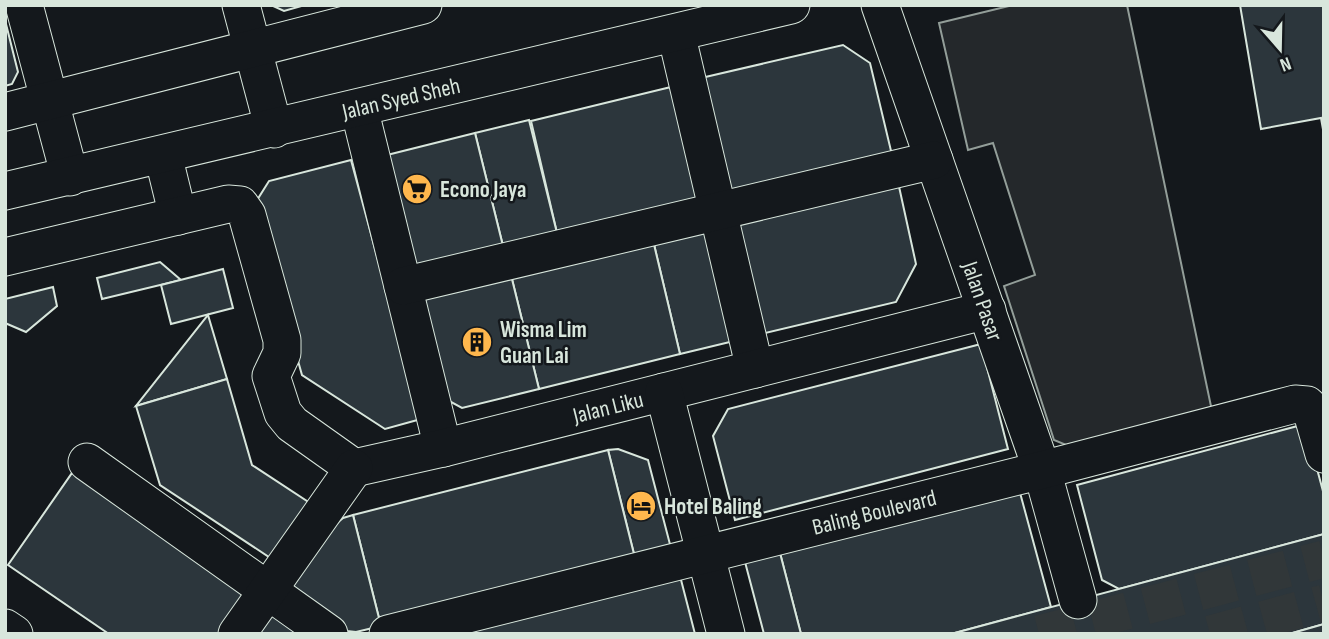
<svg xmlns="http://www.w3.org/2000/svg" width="1329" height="639" font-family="'Sofia Sans Condensed',sans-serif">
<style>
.parking{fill:#24282b;stroke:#939e99;stroke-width:2}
.building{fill:#2c363c;stroke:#d8e6dc;stroke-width:2}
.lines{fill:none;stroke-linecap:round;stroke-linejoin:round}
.minor-tunnel{stroke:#313739;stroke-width:37;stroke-dasharray:37 18;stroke-linecap:butt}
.minor-casing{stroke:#d8e6dc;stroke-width:39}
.minor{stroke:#14181c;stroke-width:37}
.labels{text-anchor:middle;stroke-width:5;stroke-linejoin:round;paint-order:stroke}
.street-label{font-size:23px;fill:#d8e6dc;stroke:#14181c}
.poi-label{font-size:23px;font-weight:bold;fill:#d8e6dc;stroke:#14181c;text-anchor:start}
</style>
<rect width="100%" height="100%" fill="#14181c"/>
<path class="parking" d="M 1013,5 L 1127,5 L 1212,411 L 1071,447 L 1054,440 L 1004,286 L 1035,275 L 993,143 L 968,150 L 939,23 Z"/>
<g class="building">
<path d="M 271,5 L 305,5 L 284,11 Z"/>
<path d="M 1240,5 L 1324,5 L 1324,135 L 1321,118 L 1261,129 Z"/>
<path d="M 5,20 L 18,72 L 12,84 L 5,86 Z"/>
<path d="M 843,45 L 870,63 L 892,155 L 729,194 L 701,78 Z"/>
<path d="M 675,86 L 701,199 L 557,233 L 531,121 Z"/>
<path d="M 529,120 L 557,233 L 503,246 L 475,133 Z"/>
<path d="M 475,133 L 503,246 L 414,268 L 387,155 Z"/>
<path d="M 351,160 L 421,419 L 385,429 L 302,375 L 254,205 L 269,181 Z"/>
<path d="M 898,182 L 916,264 L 896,302 L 761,334 L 735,220 Z"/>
<path d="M 706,224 L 734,341 L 680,354 L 652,236 Z"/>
<path d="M 652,236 L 680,354 L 539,389 L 510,271 Z"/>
<path d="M 160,262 L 181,280 L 102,299 L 97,278 Z"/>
<path d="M 223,269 L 233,308 L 171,324 L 161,285 Z"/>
<path d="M 510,271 L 539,389 L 462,408 L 440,396 L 415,294 Z"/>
<path d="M 53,287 L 57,306 L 26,332 L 5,323 L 5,299 Z"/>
<path d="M 208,315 L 227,379 L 136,406 Z"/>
<path d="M 981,344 L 1008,449 L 735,520 L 713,436 L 728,409 Z"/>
<path d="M 227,379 L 252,465 L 313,505 L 275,561 L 160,485 L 136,406 Z"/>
<path d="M 1305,424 L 1324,495 L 1324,534 L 1119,589 L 1102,580 L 1077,485 Z"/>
<path d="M 618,449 L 648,460 L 672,552 L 636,562 L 608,450 Z"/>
<path d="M 608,450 L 636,562 L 381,626 L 353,515 Z"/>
<path d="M 72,473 L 248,594 L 220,634 L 109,634 L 8,565 Z"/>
<path d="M 1019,489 L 1051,607 L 951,634 L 801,634 L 780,553 Z"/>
<path d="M 353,515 L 381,626 L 356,632 L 347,631 L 288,591 L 336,524 L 343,518 Z"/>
<path d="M 1324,534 L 1324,624 L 1289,634 L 951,634 Z"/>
<path d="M 780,553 L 801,634 L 764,634 L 745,562 Z"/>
<path d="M 679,572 L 695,634 L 439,634 Z"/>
<path d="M 271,608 L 306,634 L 252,634 Z"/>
<path d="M 1324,624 L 1324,634 L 1289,634 Z"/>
</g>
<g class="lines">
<g class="minor-tunnel">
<path d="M 1039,634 L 1324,559"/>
<path d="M 1210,634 L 1324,603"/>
</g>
<g class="minor-casing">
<g id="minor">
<path d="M 24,5 L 70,177"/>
<path d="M 241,5 L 274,129"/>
<path d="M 880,5 L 1042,470 L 1078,600"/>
<path d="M 676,33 L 755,369"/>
<path d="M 359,108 L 443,448"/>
<path d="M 5,112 L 423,5"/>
<path d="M 163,155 L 178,216"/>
<path d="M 5,191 L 791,5"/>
<path d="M 5,257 L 228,204 L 240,205 L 247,215 L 282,340 L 282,353 L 271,376 L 283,413 L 292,424 L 354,468 L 443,448 L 987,310"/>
<path d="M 403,286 L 934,160"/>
<path d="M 664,392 L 726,634"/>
<path d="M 87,462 L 329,634"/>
<path d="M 5,628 L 14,634"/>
<path d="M 237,634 L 354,468"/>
<path d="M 388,634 L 1042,470 L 1295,404 L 1307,405 L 1311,409 L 1324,454"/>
</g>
</g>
<use href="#minor" class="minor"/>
</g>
<defs>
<g id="supermarket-disc" transform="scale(1.575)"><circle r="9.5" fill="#ffb74d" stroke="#14181c"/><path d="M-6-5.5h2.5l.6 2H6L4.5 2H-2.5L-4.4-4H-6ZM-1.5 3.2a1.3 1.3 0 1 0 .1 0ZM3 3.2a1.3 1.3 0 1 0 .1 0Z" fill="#111"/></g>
<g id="building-disc" transform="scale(1.575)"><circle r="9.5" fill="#ffb74d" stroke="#14181c"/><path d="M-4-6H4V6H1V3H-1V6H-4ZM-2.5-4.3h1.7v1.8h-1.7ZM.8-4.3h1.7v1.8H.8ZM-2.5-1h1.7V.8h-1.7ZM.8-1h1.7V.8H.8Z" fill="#111"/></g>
<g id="hotel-disc" transform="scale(1.575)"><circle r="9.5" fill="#ffb74d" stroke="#14181c"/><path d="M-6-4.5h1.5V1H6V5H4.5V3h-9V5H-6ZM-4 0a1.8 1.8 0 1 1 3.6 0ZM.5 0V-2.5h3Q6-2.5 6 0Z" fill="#111"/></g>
</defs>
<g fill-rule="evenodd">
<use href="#supermarket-disc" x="417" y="189"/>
<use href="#building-disc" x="477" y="342"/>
<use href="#hotel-disc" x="641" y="506"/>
</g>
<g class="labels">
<g class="street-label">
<text transform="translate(401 98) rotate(-13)" y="8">Jalan Syed Sheh</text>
<text transform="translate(983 301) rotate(71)" y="8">Jalan Pasar</text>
<text transform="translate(608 407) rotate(-14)" y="8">Jalan Liku</text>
<text transform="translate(874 512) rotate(-14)" y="8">Baling Boulevard</text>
</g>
<g class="poi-label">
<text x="440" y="197">Econo Jaya</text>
<text x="500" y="337">Wisma Lim<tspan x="500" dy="26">Guan Lai</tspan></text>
<text x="664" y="514">Hotel Baling</text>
</g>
</g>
<rect width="1329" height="639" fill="none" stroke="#d8e6dc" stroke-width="14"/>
<g transform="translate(1280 49) rotate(160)" stroke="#14181c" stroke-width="5" paint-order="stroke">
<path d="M0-5L12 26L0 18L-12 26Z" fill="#d8e6dc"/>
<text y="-10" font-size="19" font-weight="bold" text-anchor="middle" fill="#d8e6dc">N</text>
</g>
</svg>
